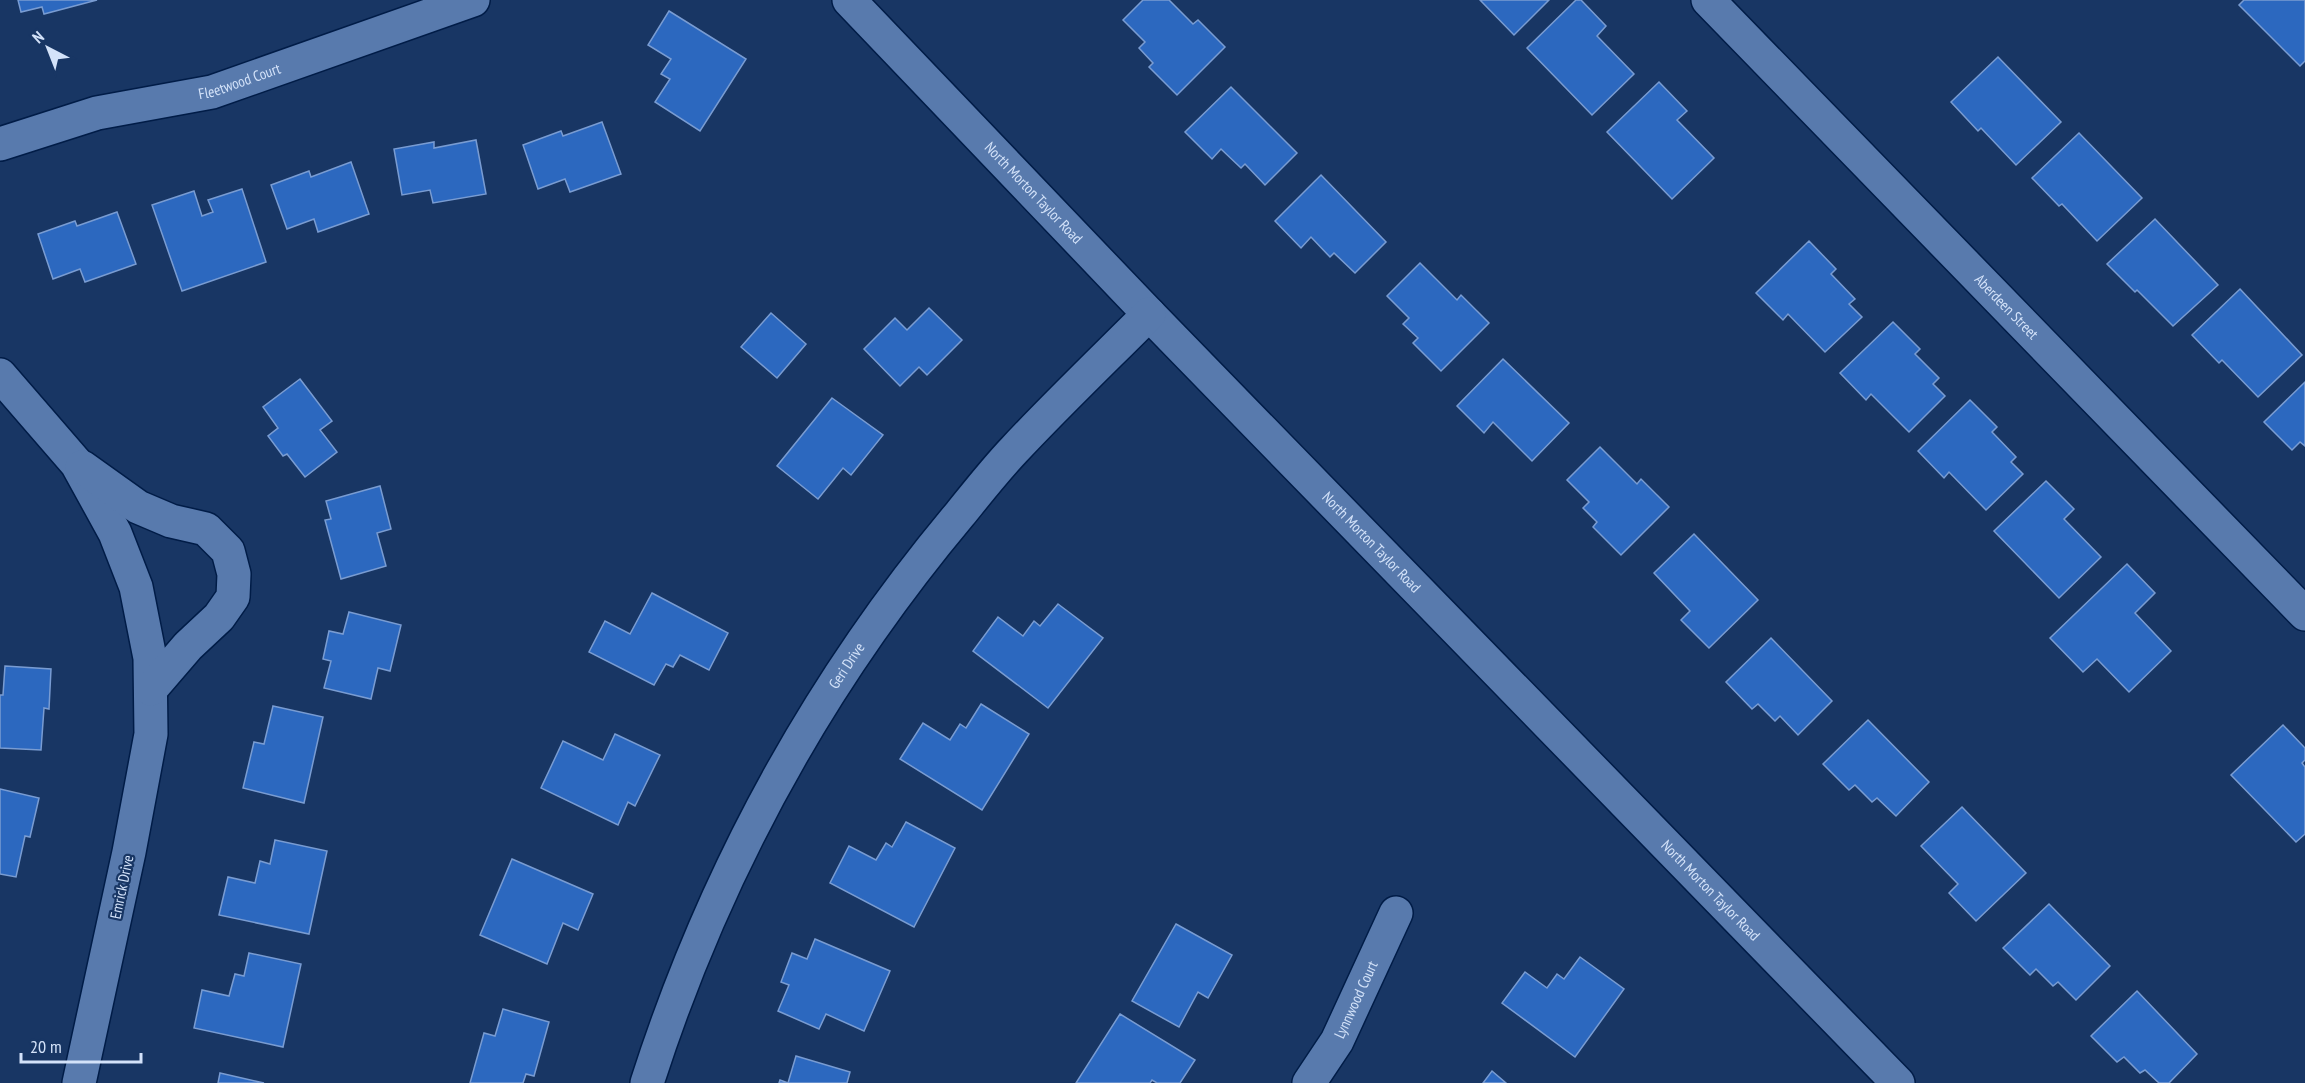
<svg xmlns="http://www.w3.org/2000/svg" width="2305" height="1083" font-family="'PT Sans Narrow',sans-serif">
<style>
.building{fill:#2c68bf;stroke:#799cd2;stroke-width:1.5}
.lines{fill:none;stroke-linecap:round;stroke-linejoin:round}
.minor-casing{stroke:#001c47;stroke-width:36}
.minor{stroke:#587aad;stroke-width:33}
.labels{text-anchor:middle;stroke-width:4.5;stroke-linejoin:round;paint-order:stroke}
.street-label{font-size:15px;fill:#d3e2f9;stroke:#183664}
</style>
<rect width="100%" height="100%" fill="#183664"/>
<g class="building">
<path d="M 18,0 L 97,0 L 44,14 L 42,7 L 21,12 Z"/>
<path d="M 1143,0 L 1169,0 L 1193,24 L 1198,20 L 1225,47 L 1177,95 L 1149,67 L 1153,63 L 1139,48 L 1145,42 L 1123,20 Z"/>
<path d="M 1480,0 L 1549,0 L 1514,35 Z"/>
<path d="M 1576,0 L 1581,0 L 1606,26 L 1597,36 L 1634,74 L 1592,115 L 1527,48 Z"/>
<path d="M 2244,0 L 2305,0 L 2305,61 L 2300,66 L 2239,5 Z"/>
<path d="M 669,11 L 746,59 L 700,131 L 655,102 L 670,79 L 661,74 L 671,59 L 648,45 Z"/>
<path d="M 1998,57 L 2061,122 L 2016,165 L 1981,128 L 1978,131 L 1951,102 Z"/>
<path d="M 1659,82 L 1687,111 L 1677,120 L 1714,158 L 1672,199 L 1607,132 Z"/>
<path d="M 1231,87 L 1297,153 L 1265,185 L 1245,164 L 1241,168 L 1221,149 L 1212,159 L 1185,132 Z"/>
<path d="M 602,122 L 621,174 L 570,192 L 565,179 L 538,189 L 523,145 L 561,131 L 563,136 Z"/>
<path d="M 2079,133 L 2142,198 L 2097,241 L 2062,204 L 2059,206 L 2032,178 Z"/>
<path d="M 476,140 L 486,194 L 433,203 L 430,190 L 402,195 L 394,149 L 434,142 L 434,148 Z"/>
<path d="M 351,162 L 369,214 L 318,232 L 314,219 L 287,229 L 271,185 L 309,171 L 311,177 Z"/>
<path d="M 1321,175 L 1386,242 L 1355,273 L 1334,253 L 1330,257 L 1311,237 L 1301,248 L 1275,221 Z"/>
<path d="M 242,189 L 266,262 L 182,291 L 152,205 L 194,191 L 202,216 L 213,212 L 208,200 Z"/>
<path d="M 117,212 L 136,264 L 85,282 L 80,269 L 53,279 L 38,234 L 75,221 L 77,226 Z"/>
<path d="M 2155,219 L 2218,285 L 2173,326 L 2137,290 L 2135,292 L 2107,264 Z"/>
<path d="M 1809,241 L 1836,269 L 1831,274 L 1855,299 L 1849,304 L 1862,317 L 1825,352 L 1788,314 L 1783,320 L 1756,293 Z"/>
<path d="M 1420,263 L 1457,300 L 1461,295 L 1489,323 L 1441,371 L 1413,343 L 1418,338 L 1403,324 L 1409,318 L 1387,296 Z"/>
<path d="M 2240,289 L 2302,355 L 2258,397 L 2222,360 L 2219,363 L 2192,335 Z"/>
<path d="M 929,308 L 962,340 L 927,375 L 919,367 L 900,386 L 864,349 L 895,318 L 907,330 Z"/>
<path d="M 771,313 L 806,344 L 777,378 L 741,347 Z"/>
<path d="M 1893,322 L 1920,349 L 1915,354 L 1939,378 L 1933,384 L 1945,396 L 1909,432 L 1871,394 L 1866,400 L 1840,373 Z"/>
<path d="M 1503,359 L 1569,423 L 1532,461 L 1493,422 L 1484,433 L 1457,406 Z"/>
<path d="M 300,379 L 332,421 L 320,430 L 337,452 L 305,477 L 287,454 L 283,456 L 268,436 L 278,428 L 263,407 Z"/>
<path d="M 2305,382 L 2305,446 L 2300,442 L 2292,450 L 2264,422 Z"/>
<path d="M 832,398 L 883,435 L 851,475 L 843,468 L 818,499 L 777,466 Z"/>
<path d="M 1970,400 L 1997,427 L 1992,432 L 2016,457 L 2011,462 L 2023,474 L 1986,510 L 1949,472 L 1944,478 L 1918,451 Z"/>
<path d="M 1600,447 L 1637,484 L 1641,479 L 1669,507 L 1621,555 L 1593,527 L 1597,522 L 1583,508 L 1589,502 L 1567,480 Z"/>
<path d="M 2046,481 L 2074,509 L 2064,519 L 2101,557 L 2059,598 L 1994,531 Z"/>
<path d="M 380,486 L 391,529 L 377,533 L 386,566 L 341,579 L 325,520 L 331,519 L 326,501 Z"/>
<path d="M 1694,534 L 1758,600 L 1709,648 L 1681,620 L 1690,611 L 1654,573 Z"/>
<path d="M 2127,564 L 2155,593 L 2135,613 L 2171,651 L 2129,692 L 2097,659 L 2083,672 L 2050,638 Z"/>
<path d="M 652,593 L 728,633 L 709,670 L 680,655 L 673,667 L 666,664 L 654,685 L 589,652 L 605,621 L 630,634 Z"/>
<path d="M 1058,604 L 1103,638 L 1048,708 L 973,651 L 998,617 L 1023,636 L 1034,621 L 1040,626 Z"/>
<path d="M 349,612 L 401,625 L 390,671 L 378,668 L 371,699 L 324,688 L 331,661 L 323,659 L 329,631 L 343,634 Z"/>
<path d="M 1771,638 L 1832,701 L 1798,735 L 1780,716 L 1775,721 L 1758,704 L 1752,709 L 1726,682 Z"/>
<path d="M 5,666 L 51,669 L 49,709 L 44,708 L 41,750 L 0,748 L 0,695 L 3,695 Z"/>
<path d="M 981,704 L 1029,734 L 982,810 L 900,759 L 923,723 L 950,740 L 960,724 L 966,728 Z"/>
<path d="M 273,706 L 323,717 L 304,803 L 243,788 L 254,742 L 264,744 Z"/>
<path d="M 1868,720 L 1929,782 L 1896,816 L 1877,798 L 1872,802 L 1855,785 L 1849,790 L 1823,764 Z"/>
<path d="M 2283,725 L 2305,748 L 2305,760 L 2302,763 L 2305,767 L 2305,834 L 2296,842 L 2231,775 Z"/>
<path d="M 615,734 L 660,755 L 635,806 L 628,802 L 618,825 L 541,788 L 563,741 L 603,760 Z"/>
<path d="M 0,789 L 39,798 L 30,837 L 25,836 L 16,877 L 0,874 Z"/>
<path d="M 1962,807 L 2026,873 L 1976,921 L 1949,893 L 1958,884 L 1921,846 Z"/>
<path d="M 906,822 L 955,848 L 914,927 L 830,883 L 849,846 L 876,860 L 886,843 L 892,847 Z"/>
<path d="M 275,840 L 327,851 L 309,934 L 219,915 L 228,877 L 255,883 L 260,861 L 270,864 Z"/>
<path d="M 512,859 L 593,894 L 578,930 L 563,923 L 547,964 L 480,935 Z"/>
<path d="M 2049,904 L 2110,966 L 2076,1000 L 2058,982 L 2053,986 L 2036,969 L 2030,975 L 2003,948 Z"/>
<path d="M 1176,924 L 1232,955 L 1208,998 L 1198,992 L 1179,1027 L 1132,1001 Z"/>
<path d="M 815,939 L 890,971 L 864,1031 L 826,1014 L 819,1029 L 778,1011 L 789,985 L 781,982 L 792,953 L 807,959 Z"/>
<path d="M 249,953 L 301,964 L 283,1047 L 194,1028 L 202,990 L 229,996 L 235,974 L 244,976 Z"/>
<path d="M 1580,957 L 1624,989 L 1575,1057 L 1502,1003 L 1525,972 L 1547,988 L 1557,974 L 1564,979 Z"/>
<path d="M 2137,991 L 2197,1054 L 2169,1083 L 2159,1083 L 2145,1070 L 2140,1073 L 2124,1057 L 2117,1062 L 2091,1036 Z"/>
<path d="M 503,1009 L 549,1022 L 534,1076 L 526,1074 L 523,1083 L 470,1083 L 484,1033 L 495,1036 Z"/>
<path d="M 1120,1014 L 1195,1060 L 1180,1083 L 1157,1083 L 1152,1080 L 1150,1083 L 1076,1083 Z"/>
<path d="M 796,1056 L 850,1072 L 847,1083 L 779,1083 L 780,1080 L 788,1083 Z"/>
<path d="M 1492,1071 L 1506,1083 L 1483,1083 Z"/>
<path d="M 220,1073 L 264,1083 L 218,1083 Z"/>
</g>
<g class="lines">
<g class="minor-casing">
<g id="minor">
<path id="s1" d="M 849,0 L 1149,314 L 1898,1083"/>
<path id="s2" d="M 1708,0 L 2305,614"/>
<path id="s3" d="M 0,144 L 97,113 L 212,92 L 473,0"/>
<path d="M 0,375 L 77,464 L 115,533 L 136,587 L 150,658 L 151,734 L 129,852 L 79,1083"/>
<path d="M 82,467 L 138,507 L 171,521 L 206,529 L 228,551 L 234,574 L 233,597 L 219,617 L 188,646 L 151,689"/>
<path id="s4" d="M 647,1083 C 714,874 819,682 960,514 C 977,493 995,470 1014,450 C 1057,404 1104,359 1149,314"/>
<path id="s5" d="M 1309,1083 L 1337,1041 L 1396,913"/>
</g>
</g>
<use href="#minor" class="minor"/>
</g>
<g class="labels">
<g class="street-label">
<text dy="5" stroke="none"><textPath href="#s3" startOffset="248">Fleetwood Court</textPath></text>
<text dy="5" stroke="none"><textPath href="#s1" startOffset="267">North Morton Taylor Road</textPath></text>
<text dy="5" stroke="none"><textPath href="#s2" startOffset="428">Aberdeen Street</textPath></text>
<text dy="5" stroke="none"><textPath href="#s1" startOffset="753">North Morton Taylor Road</textPath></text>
<text dy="5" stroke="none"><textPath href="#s4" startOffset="464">Geri Drive</textPath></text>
<text transform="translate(122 887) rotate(-78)" y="5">Emrick Drive</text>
<text dy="5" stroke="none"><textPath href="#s1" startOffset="1239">North Morton Taylor Road</textPath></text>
<text dy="5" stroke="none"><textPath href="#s5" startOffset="96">Lynnwood Court</textPath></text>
</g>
</g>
<g transform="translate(48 48) rotate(318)" stroke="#183664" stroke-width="4.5" paint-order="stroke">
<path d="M0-4.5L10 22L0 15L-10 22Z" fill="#d3e2f9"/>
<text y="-9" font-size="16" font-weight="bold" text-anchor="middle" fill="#d3e2f9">N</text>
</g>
<path d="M21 1053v9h120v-9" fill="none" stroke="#d3e2f9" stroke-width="3"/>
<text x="30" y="1053" font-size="18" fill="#d3e2f9" stroke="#183664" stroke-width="4.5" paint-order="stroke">20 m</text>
</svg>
